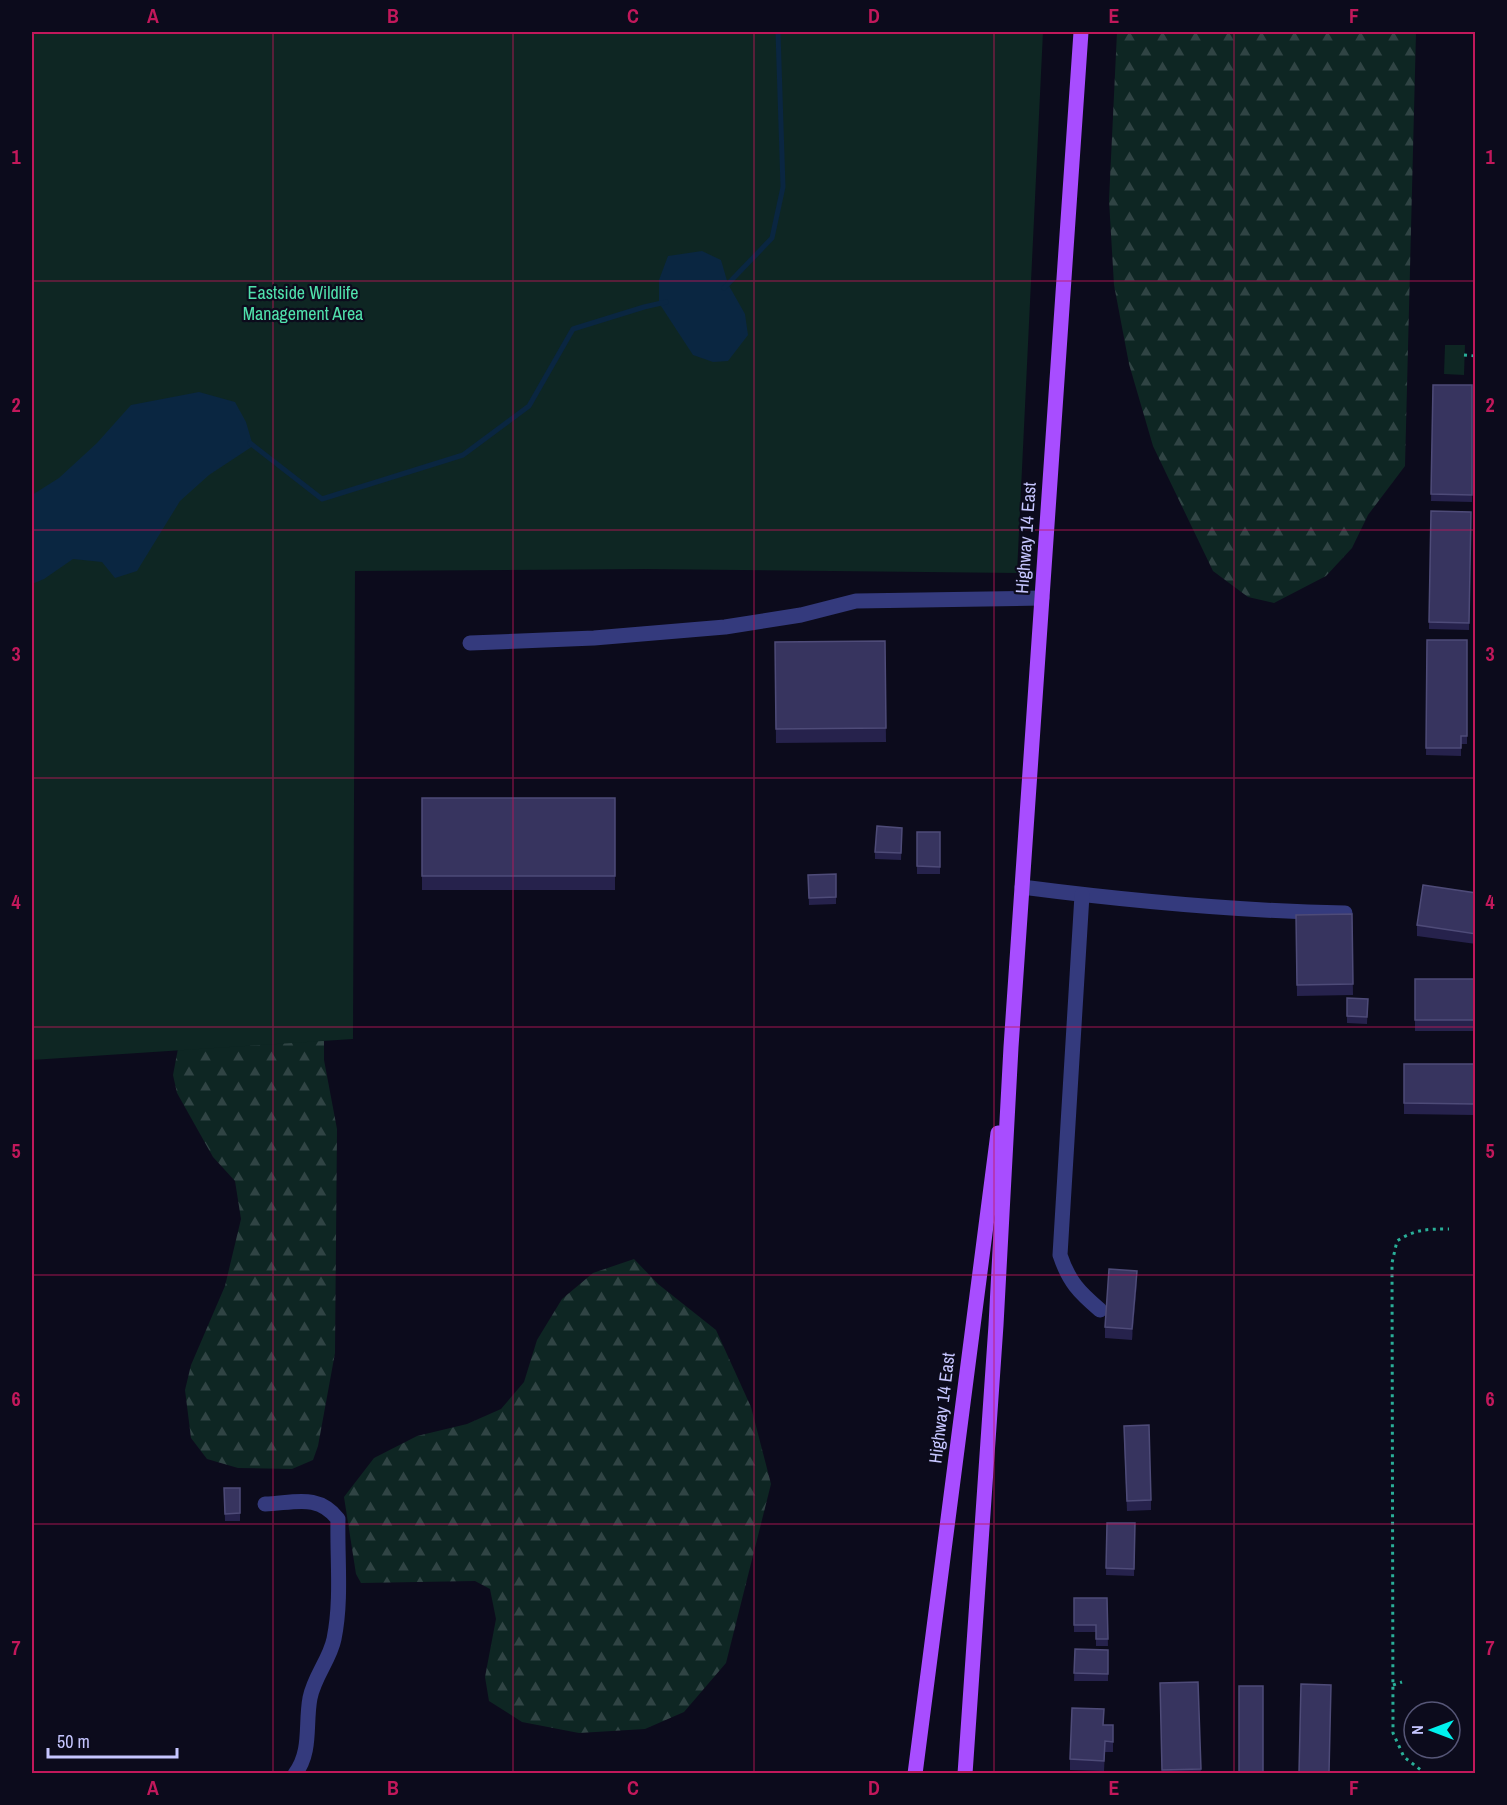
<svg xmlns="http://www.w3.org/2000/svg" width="1507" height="1805" font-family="'Archivo Narrow',sans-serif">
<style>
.forest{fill:url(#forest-firs)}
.green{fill:#0e2623}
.water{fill:#0a2641}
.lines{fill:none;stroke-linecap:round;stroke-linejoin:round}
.stream{stroke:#0a2641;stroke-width:5}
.path{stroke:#29af98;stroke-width:3;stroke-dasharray:3 4.5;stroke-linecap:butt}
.minor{stroke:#343a7d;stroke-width:15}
.major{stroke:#a84dff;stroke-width:15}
.wall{fill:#26224c}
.shaded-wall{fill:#141230}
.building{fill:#37345f;stroke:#4e4b78;stroke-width:1.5}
.grid{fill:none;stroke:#c2185b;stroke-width:1.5;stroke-opacity:0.55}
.labels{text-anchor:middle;stroke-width:4.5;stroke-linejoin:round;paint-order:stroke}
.park-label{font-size:18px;fill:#50e1ac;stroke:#0c0b1c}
.street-label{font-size:18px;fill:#c6c6ff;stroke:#0c0b1c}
.neatline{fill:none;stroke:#c2185b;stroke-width:2}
.grid-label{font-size:20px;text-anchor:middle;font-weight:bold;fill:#c2185b}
</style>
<defs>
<pattern id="forest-firs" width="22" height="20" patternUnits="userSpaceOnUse" patternTransform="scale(1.5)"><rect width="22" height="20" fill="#0e2623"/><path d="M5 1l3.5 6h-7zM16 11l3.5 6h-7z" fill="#304444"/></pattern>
</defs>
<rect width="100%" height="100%" fill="#0c0b1c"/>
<g class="forest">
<path d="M 1117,32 L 1416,32 L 1405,466 L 1368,515 L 1352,548 L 1326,576 L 1274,603 L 1248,597 L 1213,571 L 1153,446 L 1129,364 L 1114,285 L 1109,200 Z"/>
<path d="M 311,1029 L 324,1041 L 324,1060 L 337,1129 L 335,1353 L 318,1446 L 313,1460 L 292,1469 L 238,1468 L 207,1459 L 191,1438 L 185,1390 L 191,1365 L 225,1286 L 241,1219 L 235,1181 L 213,1157 L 177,1093 L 173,1075 L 181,1033 Z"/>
<path d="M 634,1259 L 658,1284 L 716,1330 L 751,1407 L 771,1484 L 726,1663 L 684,1712 L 645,1729 L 579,1733 L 522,1722 L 489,1701 L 485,1677 L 496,1619 L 490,1589 L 475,1581 L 361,1583 L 356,1574 L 344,1497 L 374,1458 L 417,1436 L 467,1424 L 501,1409 L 524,1382 L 537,1340 L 562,1299 L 593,1273 Z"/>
</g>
<g class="green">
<path d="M 32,32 L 1043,32 L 1017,573 L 646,569 L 355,571 L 353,1039 L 32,1060 Z"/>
<path d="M 1445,345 L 1465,345 L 1464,375 L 1444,374 Z"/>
</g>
<g class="water">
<path d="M 702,251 L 721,260 L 728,284 L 745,314 L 748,335 L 728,361 L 713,362 L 693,355 L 659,303 L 659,280 L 668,256 Z"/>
<path d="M 199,392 L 235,402 L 246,422 L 253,446 L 209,475 L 180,501 L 137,571 L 115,578 L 102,562 L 73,559 L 44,579 L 32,584 L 32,495 L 59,478 L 97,443 L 131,405 Z"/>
</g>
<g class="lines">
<g class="stream">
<path d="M 724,288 L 772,238 L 783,187 L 778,32"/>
<path d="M 250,443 L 322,499 L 463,455 L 529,406 L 573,329 L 644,307 L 666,302"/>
</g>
<g class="path">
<path d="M 1464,355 L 1476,356"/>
<path d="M 1393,1685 L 1402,1682"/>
<path d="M 1426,1774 L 1404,1757 L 1393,1733 L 1392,1263 L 1397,1241 C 1415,1229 1428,1229 1449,1229"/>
</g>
<g class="minor">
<path d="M 470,643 L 594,638 L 725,627 L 801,615 L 856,601 L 1042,598"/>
<path d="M 1022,887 C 1130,901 1237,911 1345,913"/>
<path d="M 1082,895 L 1060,1255 C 1069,1282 1079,1292 1100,1310"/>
<path d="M 265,1504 C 294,1503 318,1493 338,1519 C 337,1558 342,1600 334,1639 C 330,1659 314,1677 310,1698 C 305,1725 312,1751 295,1774"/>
</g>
<g class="major">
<path d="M 915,1774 L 998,1133"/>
<path d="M 965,1774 L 996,1325 L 1011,1047 L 1081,32"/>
</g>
</g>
<g class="wall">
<path d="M 1433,385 L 1472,385 L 1472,502 L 1431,501 Z"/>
<path d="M 1471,512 L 1469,630 L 1429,629 L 1429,622 Z"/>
<path d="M 1427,640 L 1467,640 L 1467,744 L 1461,744 L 1461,756 L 1426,755 Z"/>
<path d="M 885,641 L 886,742 L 776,743 L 775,642 Z"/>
<rect x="422" y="798" width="193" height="92"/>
<path d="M 902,828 L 901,860 L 875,859 L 875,852 Z"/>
<rect x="917" y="832" width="23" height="42"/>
<path d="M 808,875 L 836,897 L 836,904 L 809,905 Z"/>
<path d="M 1476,893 L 1476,944 L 1417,936 L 1417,925 Z"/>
<path d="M 1352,914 L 1353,995 L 1297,996 L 1296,915 Z"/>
<rect x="1415" y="979" width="61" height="52"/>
<path d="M 1347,998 L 1368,999 L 1367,1024 L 1347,1023 Z"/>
<path d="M 1404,1064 L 1474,1064 L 1474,1115 L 1404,1114 Z"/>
<path d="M 1137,1282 L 1132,1340 L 1105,1338 L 1105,1327 Z"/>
<path d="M 1124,1437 L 1151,1500 L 1151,1510 L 1127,1511 Z"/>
<path d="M 224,1488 L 240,1488 L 240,1521 L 225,1521 Z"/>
<path d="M 1107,1523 L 1135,1523 L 1134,1576 L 1106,1575 Z"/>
<path d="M 1074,1598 L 1107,1598 L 1108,1646 L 1096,1646 L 1096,1632 L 1074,1632 Z"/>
<path d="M 1075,1649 L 1108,1650 L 1108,1681 L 1074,1681 Z"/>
<path d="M 1198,1682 L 1201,1773 L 1162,1773 L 1160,1683 Z"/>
<path d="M 1104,1725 L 1113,1725 L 1113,1752 L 1105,1752 L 1104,1771 L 1070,1770 L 1070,1759 Z"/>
</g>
<path class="shaded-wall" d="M 1137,1271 L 1137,1282 L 1132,1340 L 1132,1329 Z"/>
<g class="building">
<path d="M 1433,385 L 1472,385 L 1472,495 L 1431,494 Z"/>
<path d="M 1431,511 L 1471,512 L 1469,623 L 1429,622 Z"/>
<path d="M 1427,640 L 1467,640 L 1467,736 L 1461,736 L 1461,748 L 1426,748 Z"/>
<path d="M 885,641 L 886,728 L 776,729 L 775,642 Z"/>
<rect x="422" y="798" width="193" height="78"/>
<path d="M 877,826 L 902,828 L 901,853 L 875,852 Z"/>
<path d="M 917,832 L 940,832 L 940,867 L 917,866 Z"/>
<path d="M 836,874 L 836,897 L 809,898 L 808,875 Z"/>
<path d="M 1423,885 L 1476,893 L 1476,934 L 1417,925 Z"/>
<path d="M 1352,914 L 1353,984 L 1297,985 L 1296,915 Z"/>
<rect x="1415" y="979" width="61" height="41"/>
<path d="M 1347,998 L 1368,999 L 1367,1017 L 1347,1016 Z"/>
<path d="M 1404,1064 L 1474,1064 L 1474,1104 L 1404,1103 Z"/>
<path d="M 1109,1269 L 1137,1271 L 1132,1329 L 1105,1327 Z"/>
<path d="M 1149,1425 L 1151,1500 L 1127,1501 L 1124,1426 Z"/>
<path d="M 224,1488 L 240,1488 L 240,1513 L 225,1514 Z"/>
<path d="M 1107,1523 L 1135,1523 L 1134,1569 L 1106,1568 Z"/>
<path d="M 1074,1598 L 1107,1598 L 1108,1639 L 1096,1639 L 1096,1625 L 1074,1625 Z"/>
<path d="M 1075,1649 L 1108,1650 L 1108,1674 L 1074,1673 Z"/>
<path d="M 1198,1682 L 1201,1769 L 1162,1770 L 1160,1683 Z"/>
<path d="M 1301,1684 L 1331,1685 L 1329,1773 L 1299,1773 Z"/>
<rect x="1239" y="1686" width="24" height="87"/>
<path d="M 1072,1708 L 1104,1709 L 1103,1725 L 1113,1725 L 1113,1742 L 1105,1741 L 1104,1761 L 1070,1759 Z"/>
</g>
<path class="grid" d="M 273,32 L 273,1774M 513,32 L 513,1774M 754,32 L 754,1774M 994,32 L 994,1774M 1234,32 L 1234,1774M 32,281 L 1476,281M 32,530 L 1476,530M 32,778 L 1476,778M 32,1027 L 1476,1027M 32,1275 L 1476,1275M 32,1524 L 1476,1524"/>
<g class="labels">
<g class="park-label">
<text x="303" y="299">Eastside Wildlife<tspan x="303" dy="21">Management Area</tspan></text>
</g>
<g class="street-label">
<text transform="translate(1026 538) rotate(-86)" y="6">Highway 14 East</text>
<text transform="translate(942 1408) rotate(-83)" y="6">Highway 14 East</text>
</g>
</g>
<rect width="1507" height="1805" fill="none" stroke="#0c0b1c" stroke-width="66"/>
<g transform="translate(1432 1730) rotate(270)"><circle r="28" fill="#0c0b1c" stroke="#565677" stroke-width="1.5"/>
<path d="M0-4.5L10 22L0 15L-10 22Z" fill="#00f1ee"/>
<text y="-9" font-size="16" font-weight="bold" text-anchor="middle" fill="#c6c6ff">N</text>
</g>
<path d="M48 1748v9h129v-9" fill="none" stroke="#c6c6ff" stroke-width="3"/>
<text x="57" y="1748" font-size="18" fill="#c6c6ff" stroke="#0c0b1c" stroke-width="4.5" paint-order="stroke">50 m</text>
<rect x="33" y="33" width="1441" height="1739" class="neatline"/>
<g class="grid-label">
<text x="153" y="23">A</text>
<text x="393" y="23">B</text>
<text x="633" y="23">C</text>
<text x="874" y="23">D</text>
<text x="1114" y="23">E</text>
<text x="1354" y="23">F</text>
<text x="16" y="164">1</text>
<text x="1490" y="164">1</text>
<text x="16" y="412">2</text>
<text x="1490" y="412">2</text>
<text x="16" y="661">3</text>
<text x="1490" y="661">3</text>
<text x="16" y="909">4</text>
<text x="1490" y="909">4</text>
<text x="16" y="1158">5</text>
<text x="1490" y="1158">5</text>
<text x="16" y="1406">6</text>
<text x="1490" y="1406">6</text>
<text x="16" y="1655">7</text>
<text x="1490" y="1655">7</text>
<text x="153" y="1795">A</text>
<text x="393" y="1795">B</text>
<text x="633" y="1795">C</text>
<text x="874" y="1795">D</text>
<text x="1114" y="1795">E</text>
<text x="1354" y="1795">F</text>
</g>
</svg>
